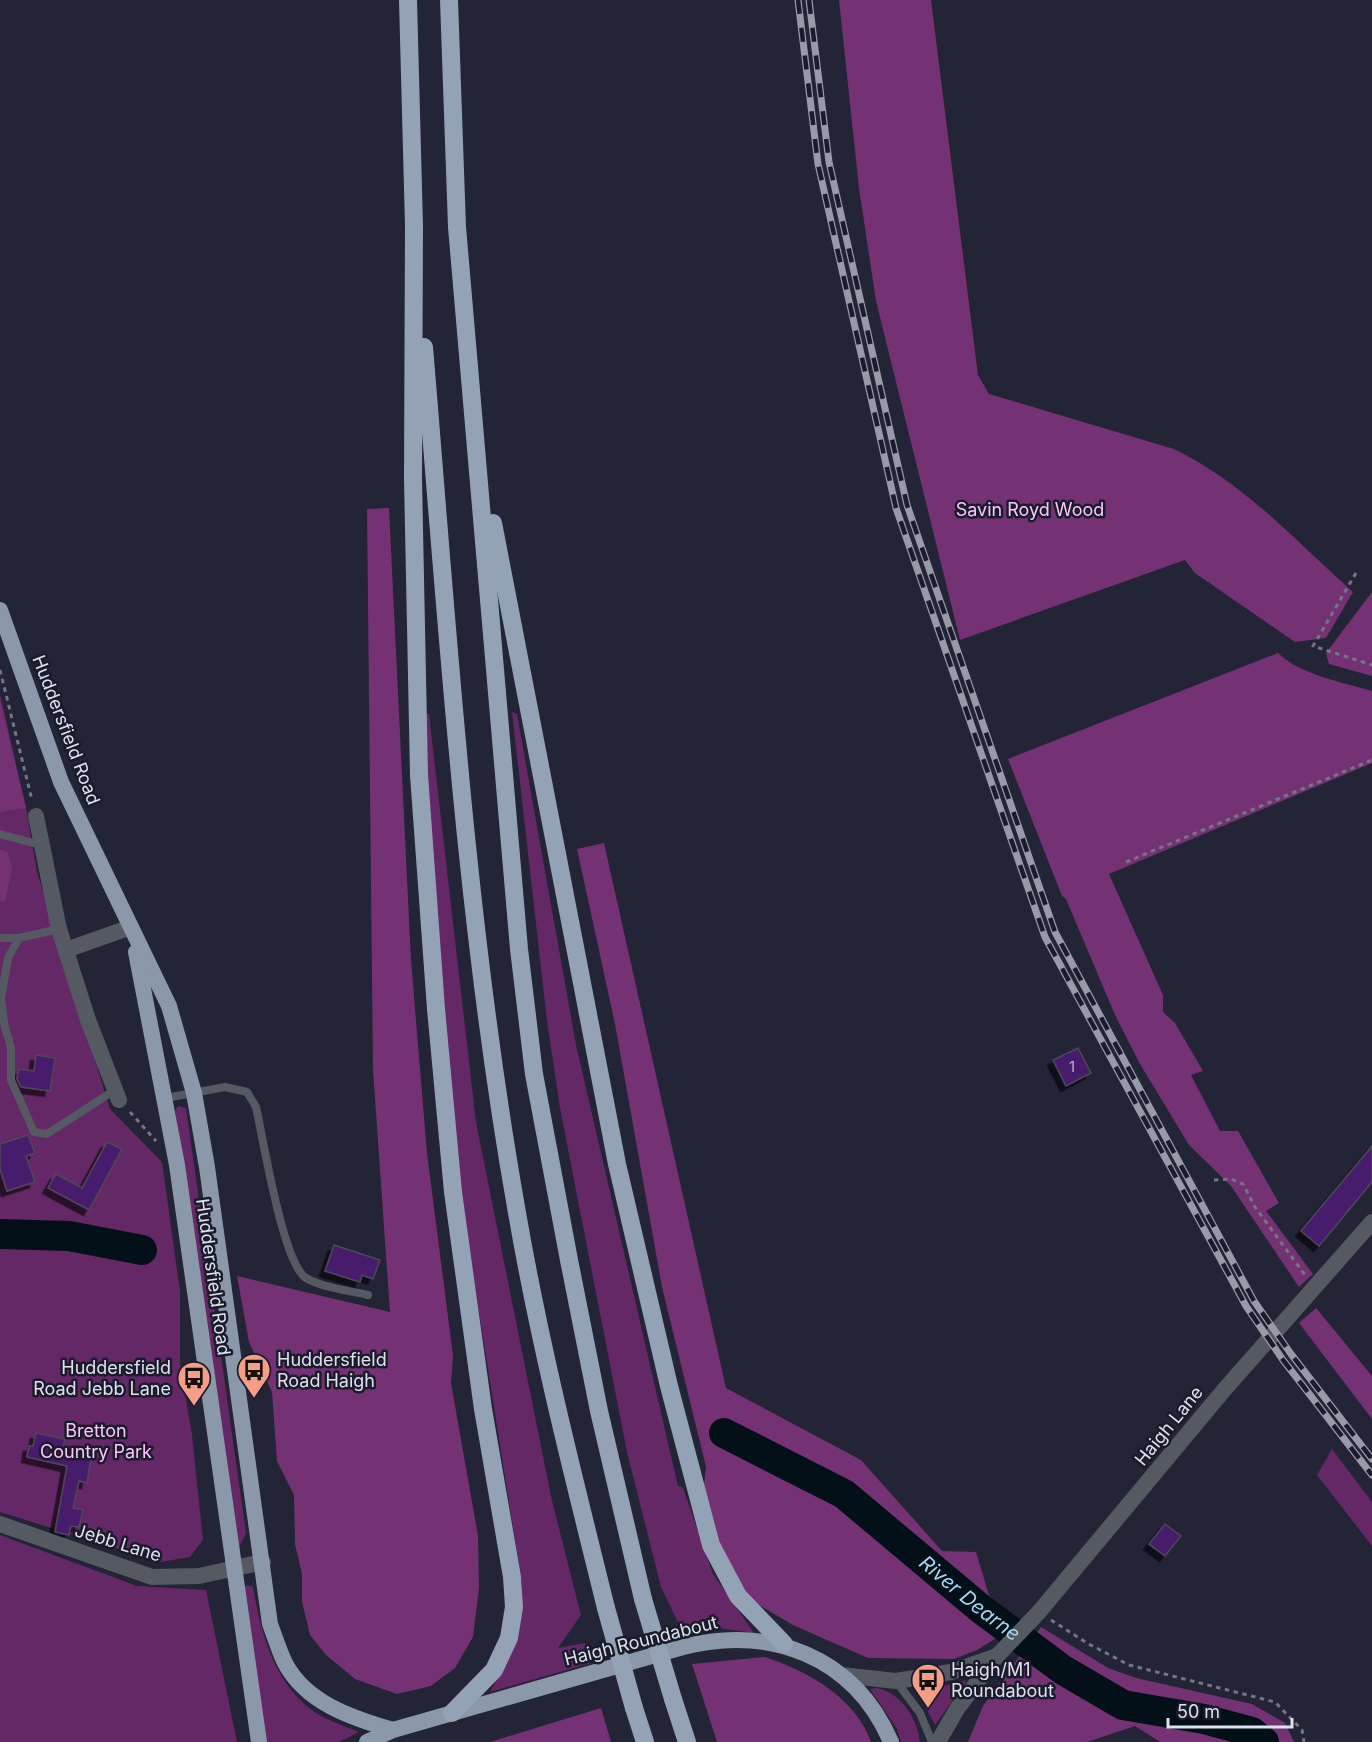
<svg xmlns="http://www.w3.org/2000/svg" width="1372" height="1742" font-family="Inter,sans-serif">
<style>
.green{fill:#642866}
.forest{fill:#743275}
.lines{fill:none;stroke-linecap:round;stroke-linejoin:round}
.river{stroke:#031017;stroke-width:30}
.building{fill:#461e6c;stroke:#4e4759;stroke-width:1.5;filter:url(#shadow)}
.path{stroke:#757685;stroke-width:3;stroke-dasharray:4.5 4.5;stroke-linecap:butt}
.service{stroke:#555a62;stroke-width:8}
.minor{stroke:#555a62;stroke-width:16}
.tertiary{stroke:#555a62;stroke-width:16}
.trunk{stroke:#8b98a9;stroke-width:16}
.motorway{stroke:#94a2b5;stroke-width:18}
.rail-casing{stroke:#999aa8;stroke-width:7}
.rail{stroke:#1a1b2b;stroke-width:4.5;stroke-dasharray:14;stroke-linecap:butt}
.motorway-bridge{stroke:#94a2b5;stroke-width:18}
.labels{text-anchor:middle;stroke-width:5;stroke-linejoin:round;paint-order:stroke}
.number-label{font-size:15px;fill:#bab0cd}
.park-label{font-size:18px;fill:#fdc5fc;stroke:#1a1b2b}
.street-label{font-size:18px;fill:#e0e1ed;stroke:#1a1b2b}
.poi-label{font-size:18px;fill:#e0e1ed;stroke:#1a1b2b;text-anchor:start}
.water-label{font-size:20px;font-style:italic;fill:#a7d7f3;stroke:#1a1b2b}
</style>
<defs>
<filter id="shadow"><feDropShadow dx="-5.5" dy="5.5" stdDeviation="0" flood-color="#0009"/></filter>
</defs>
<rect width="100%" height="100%" fill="#232436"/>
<g class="green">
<path d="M 0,694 L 26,808 L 37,872 L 110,1109 L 162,1162 L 180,1291 L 180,1364 L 192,1435 L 203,1540 L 190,1557 L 161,1562 L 0,1512 Z"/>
<path d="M 512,712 L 517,714 L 576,1045 L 678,1486 L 683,1488 L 713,1574 L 754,1633 L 718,1628 L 682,1631 L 661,1587 L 627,1452 L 560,1108 L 547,1021 Z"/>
<path d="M 424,714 L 429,714 L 476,1122 L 552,1501 L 581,1615 L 558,1648 L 585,1643 L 591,1663 L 490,1692 C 509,1658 520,1623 522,1584 L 463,1211 L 435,912 Z"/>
<path d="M 178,1106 L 186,1108 L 246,1533 L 239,1548 L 175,1111 Z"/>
<path d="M 1332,1449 L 1372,1502 L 1372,1546 L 1317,1475 Z"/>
<path d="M 0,1535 L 137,1586 L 206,1590 L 237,1742 L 0,1742 Z"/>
<path d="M 247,1585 L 253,1587 C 261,1634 274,1684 316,1713 C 329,1721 345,1726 359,1732 L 339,1742 L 266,1742 L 244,1588 Z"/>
<path d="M 967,1680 L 935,1725 L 918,1693 Z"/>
<path d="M 877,1688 C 901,1693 918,1719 920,1742 L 901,1742 L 897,1729 L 870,1689 Z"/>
</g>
<g class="forest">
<path d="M 839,0 L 931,0 L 978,375 L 989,394 L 1174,449 C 1243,482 1297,542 1353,592 L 1326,638 L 1295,642 L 1195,573 L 1185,560 L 960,640 L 876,301 L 859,188 Z"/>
<path d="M 389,508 L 411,960 L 427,1153 L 453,1356 L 451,1383 L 478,1536 L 479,1588 L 473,1637 L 455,1668 L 431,1686 L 397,1694 L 355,1679 L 326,1655 L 310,1635 L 302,1602 L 302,1574 L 295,1544 L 294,1495 L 277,1461 L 272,1392 L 249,1342 L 237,1276 L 390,1312 L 373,1070 L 367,509 Z"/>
<path d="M 1372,592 L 1372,676 L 1329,664 L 1326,653 Z"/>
<path d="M 1278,653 C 1301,675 1342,682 1372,691 L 1372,763 L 1109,874 L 1163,995 L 1163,1012 L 1175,1023 L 1203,1071 L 1191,1075 L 1220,1131 L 1238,1131 L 1279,1203 L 1266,1211 L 1313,1274 L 1299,1287 L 1231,1186 L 1189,1145 L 1140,1064 L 1115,1015 L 1066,899 L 1062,896 L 1008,759 Z"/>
<path d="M 0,701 L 26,808 L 0,812 Z"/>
<path d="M 604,843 L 726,1388 L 861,1460 L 942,1551 L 976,1552 L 1001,1635 L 977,1650 L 954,1659 L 868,1658 L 793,1625 L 749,1599 L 728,1562 L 714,1530 L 704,1484 L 706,1467 L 662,1287 L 615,1024 L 577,849 Z"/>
<path d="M 0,850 L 8,852 L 12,869 L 5,902 L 0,901 Z"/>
<path d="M 1316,1308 L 1372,1376 L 1372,1419 L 1299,1323 Z"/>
<path d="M 1041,1627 L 1108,1668 L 1136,1678 L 1252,1704 L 1285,1723 L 1294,1742 L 1160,1742 L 1135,1726 L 1087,1742 L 968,1742 L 983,1706 Z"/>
<path d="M 765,1657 C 807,1671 855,1697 871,1742 L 717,1742 L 692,1664 Z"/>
<path d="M 601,1708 L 611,1742 L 490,1742 Z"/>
</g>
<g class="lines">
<g class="river">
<path d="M 0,1234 L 69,1236 L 142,1250"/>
<path id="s1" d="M 724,1433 L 844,1494 L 981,1609 L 1063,1670 L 1123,1705 L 1204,1719 L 1252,1732 L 1264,1742"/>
</g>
</g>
<g class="building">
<path d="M 1078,1048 L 1091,1073 L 1066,1086 L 1053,1060 Z"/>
<path d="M 36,1055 L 55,1058 L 50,1091 L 21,1087 L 17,1079 L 19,1069 L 34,1071 Z"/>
<path d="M 28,1135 L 35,1153 L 26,1156 L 35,1182 L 7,1191 L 0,1169 L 0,1144 Z"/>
<path d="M 107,1142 L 122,1149 L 89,1210 L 48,1188 L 56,1174 L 82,1188 Z"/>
<path d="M 1372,1146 L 1372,1182 L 1319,1246 L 1301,1231 Z"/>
<path d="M 334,1245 L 380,1260 L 373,1279 L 362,1275 L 360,1282 L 325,1271 Z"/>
<path d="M 36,1433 L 65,1439 L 62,1452 L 91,1457 L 87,1483 L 79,1481 L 73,1508 L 83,1510 L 79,1527 L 71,1526 L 69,1535 L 55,1532 L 67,1466 L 27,1457 L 29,1446 L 33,1446 Z"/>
<path d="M 1165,1524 L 1181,1536 L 1165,1556 L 1149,1544 Z"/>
</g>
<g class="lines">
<g class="path">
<path d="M 1356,573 L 1313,646 L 1372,665"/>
<path d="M 0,670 L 32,800"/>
<path d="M 1126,862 L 1372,760"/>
<path d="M 130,1112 L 156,1141"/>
<path d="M 1214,1180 L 1231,1179 L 1243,1184 L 1255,1207 L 1305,1275"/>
<path d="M 1051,1620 L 1087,1643 L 1129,1665 L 1275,1702 L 1302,1730 L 1304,1742"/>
</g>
<g class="service">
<path d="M 0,834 L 41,845"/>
<path d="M 59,929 L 19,938 L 8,958 L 1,998 L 4,1023 L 11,1048 L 11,1080 L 34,1132 L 47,1134 L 115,1090"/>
<path d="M 0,938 L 19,938"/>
<path d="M 166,1098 L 225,1087 L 247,1092 L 256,1107 C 263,1138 283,1264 306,1278 C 323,1288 348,1290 368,1295"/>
<path d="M 896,1681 L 920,1713 L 932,1742"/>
</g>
<g class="minor">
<path d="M 36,816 L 59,929 L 88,1020 L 119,1100"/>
<path d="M 66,950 L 131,927"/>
<path d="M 0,1524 L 152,1577 L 199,1576 L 263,1562"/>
</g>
<g class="tertiary">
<path d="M 841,1675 L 896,1681 L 951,1672 L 997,1656"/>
<path d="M 938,1742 L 957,1709 L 997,1656 L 1039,1612 L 1224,1390 L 1372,1222"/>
</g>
<g class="trunk">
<path d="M 0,610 L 61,782 L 169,1006 L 194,1093 L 207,1167 L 270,1624 C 275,1637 279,1651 285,1663 C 306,1703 352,1718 393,1730"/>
<path d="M 136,952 L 177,1165 L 259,1742"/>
<path d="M 367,1742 L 393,1730 L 683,1647 C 770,1625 854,1656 891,1742"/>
</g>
<g class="motorway">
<path d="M 408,0 L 414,226 L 413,479 L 419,775 L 436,1009 L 453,1192 L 483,1409 L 512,1577 L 514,1607 L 509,1638 L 494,1670 L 452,1713"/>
<path d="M 449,0 L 457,227 L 519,949 L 534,1074 L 569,1260 L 599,1411 L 643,1599"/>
<path d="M 424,347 C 448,634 466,923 516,1207 C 539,1342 573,1475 606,1608"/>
<path d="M 493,523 L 617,1164 L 669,1386 L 711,1545 L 738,1596 L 784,1644"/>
<path d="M 673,1699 L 687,1742"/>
<path d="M 634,1708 L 645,1742"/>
</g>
<g class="rail-casing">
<g id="rail">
<path d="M 798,0 L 818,164 L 896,508 L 1045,937 L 1246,1306 L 1283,1360 L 1372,1475"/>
<path d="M 809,0 L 829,162 L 907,505 L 1055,932 L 1254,1301 L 1291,1354 L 1372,1459"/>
</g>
</g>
<use href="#rail" class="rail"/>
<g class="motorway-bridge">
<path d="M 643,1599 L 673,1699"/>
<path d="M 606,1608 L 634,1708"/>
</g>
</g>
<defs>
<g id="bus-pin" transform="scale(1.725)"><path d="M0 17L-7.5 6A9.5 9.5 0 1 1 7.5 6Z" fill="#f49e87" stroke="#1a1b2b"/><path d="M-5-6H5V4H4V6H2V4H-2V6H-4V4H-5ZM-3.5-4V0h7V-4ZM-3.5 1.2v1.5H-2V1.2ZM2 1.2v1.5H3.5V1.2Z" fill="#111"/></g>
</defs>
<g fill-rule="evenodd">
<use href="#bus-pin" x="254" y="1370"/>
<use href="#bus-pin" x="194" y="1378"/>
<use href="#bus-pin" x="928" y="1680"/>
</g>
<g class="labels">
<g class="number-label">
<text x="1072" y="1072">1</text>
</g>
<g class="park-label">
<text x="1030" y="516">Savin Royd Wood</text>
<text x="96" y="1437">Bretton<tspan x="96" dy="21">Country Park</tspan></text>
</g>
<g class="street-label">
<text transform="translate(66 730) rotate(69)" y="6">Huddersfield Road</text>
<text transform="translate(213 1277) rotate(82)" y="6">Huddersfield Road</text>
<text transform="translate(1169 1426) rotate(-51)" y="6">Haigh Lane</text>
<text transform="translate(118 1543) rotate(17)" y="6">Jebb Lane</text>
<text transform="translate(641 1641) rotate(-14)" y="6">Haigh Roundabout</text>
</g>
<g class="poi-label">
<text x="277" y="1366">Huddersfield<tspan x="277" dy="21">Road Haigh</tspan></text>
<text x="171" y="1374" text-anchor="end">Huddersfield<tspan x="171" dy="21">Road Jebb Lane</tspan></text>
<text x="951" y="1676">Haigh/M1<tspan x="951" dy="21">Roundabout</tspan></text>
</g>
<g class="water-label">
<text dy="7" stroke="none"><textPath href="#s1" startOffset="298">River Dearne</textPath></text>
</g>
</g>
<path d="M1168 1718v9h124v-9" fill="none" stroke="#e0e1ed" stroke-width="3"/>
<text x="1177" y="1718" font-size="18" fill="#e0e1ed" stroke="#1a1b2b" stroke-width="4.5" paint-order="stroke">50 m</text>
</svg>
